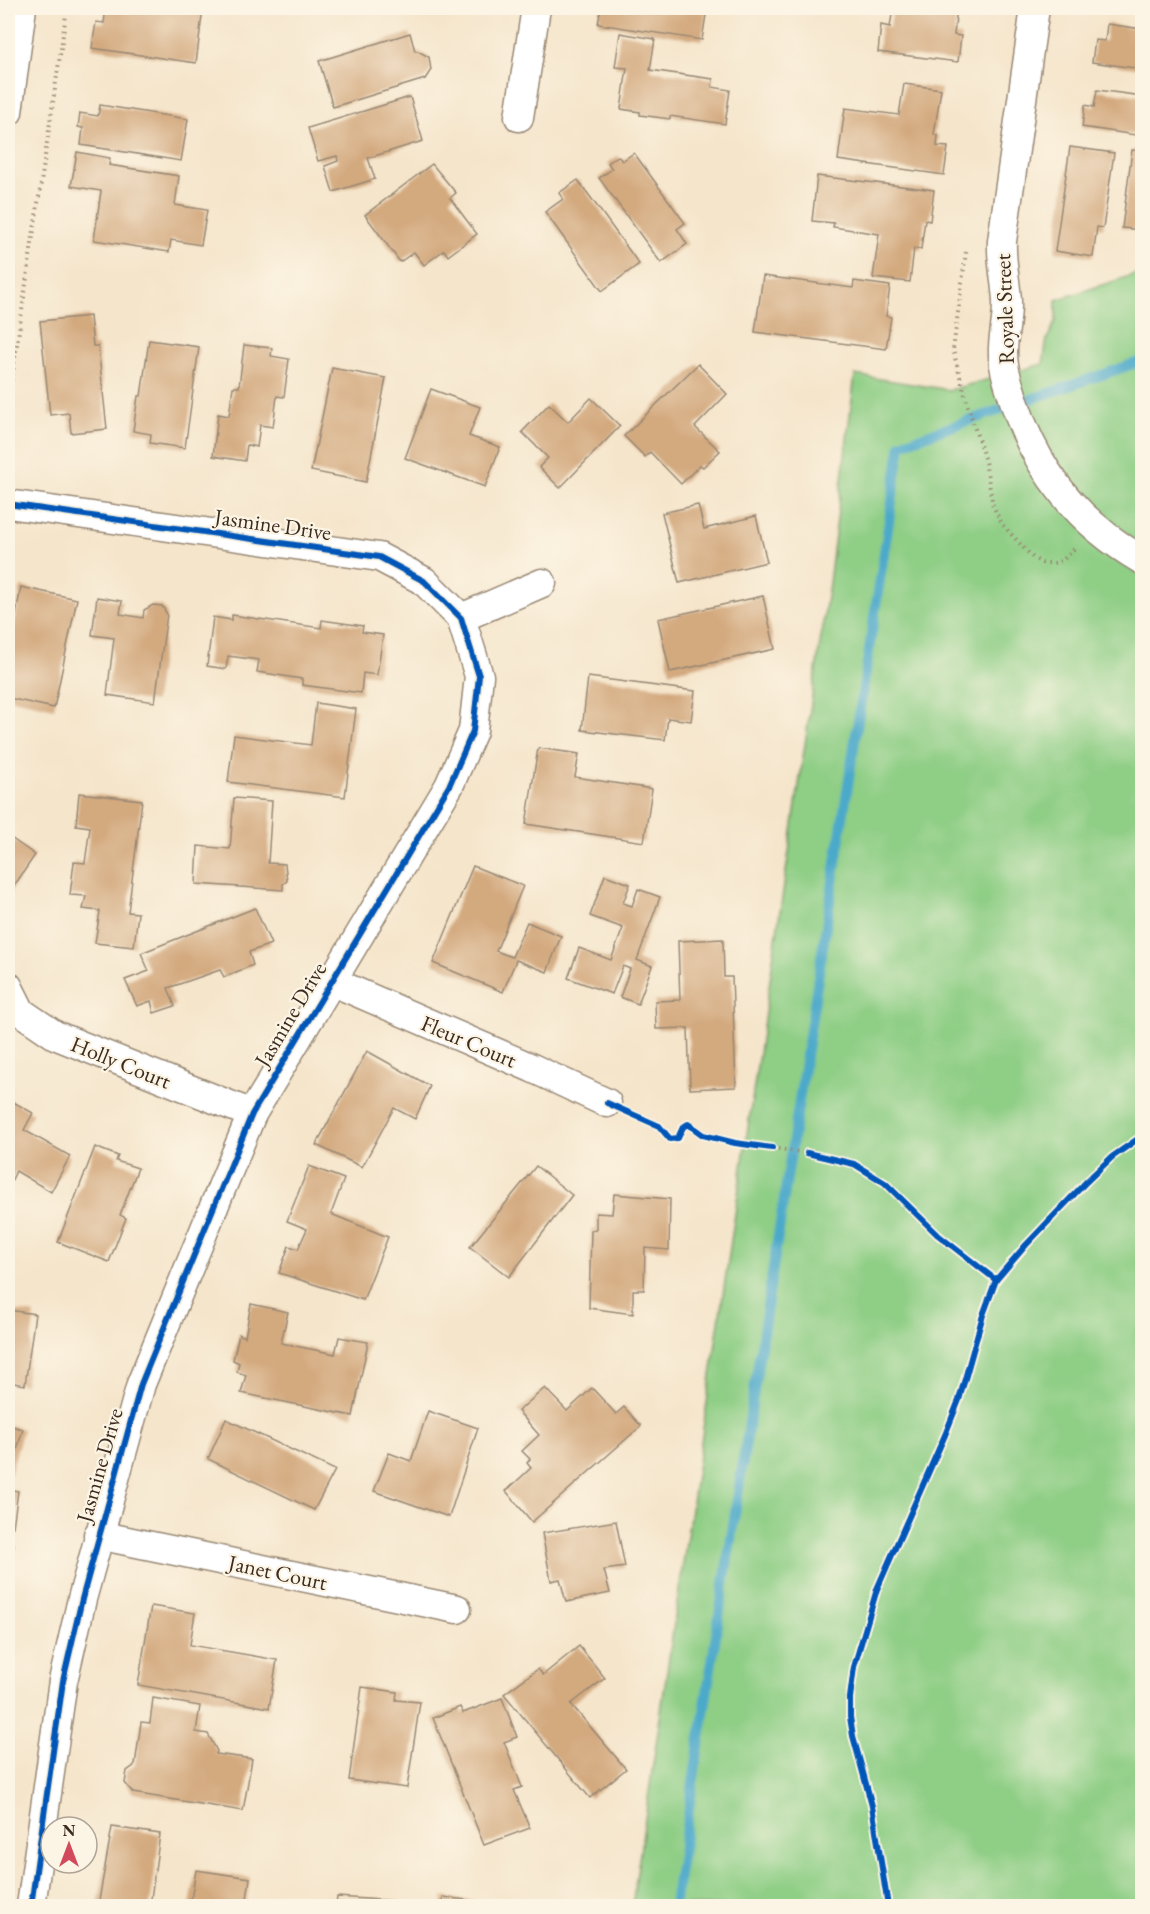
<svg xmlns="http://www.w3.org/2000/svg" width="1150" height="1914" font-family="'EB Garamond',serif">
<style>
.green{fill:#8ece85;stroke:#647c52;stroke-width:1.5}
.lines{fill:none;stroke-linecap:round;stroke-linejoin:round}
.stream{stroke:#4ba9ca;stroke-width:10}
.building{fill:#d3a97e}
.minor-casing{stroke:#988874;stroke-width:31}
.path{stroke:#988874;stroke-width:4;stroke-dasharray:1.5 4.5;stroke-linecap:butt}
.minor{stroke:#fff;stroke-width:28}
.cycleway-casing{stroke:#fcf5e5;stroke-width:10}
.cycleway{stroke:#0057b8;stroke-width:6}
.labels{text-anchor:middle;stroke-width:4.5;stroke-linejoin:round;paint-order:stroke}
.street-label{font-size:22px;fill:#3b2a1e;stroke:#fcf5e5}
</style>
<rect width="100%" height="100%" fill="#fcf5e5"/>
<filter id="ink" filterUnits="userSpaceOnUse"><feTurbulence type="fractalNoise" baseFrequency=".0167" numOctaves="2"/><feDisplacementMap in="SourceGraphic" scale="12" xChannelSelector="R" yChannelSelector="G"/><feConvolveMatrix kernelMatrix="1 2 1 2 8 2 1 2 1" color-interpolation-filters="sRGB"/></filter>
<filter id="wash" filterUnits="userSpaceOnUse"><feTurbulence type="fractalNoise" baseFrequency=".008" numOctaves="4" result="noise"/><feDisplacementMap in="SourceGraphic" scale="24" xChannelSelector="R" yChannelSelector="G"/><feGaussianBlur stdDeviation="1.35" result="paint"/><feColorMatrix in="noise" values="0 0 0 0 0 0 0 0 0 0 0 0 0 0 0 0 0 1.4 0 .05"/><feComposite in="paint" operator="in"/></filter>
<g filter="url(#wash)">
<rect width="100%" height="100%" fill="#f5e5cb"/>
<path class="green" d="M 1142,272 L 1142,1906 L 632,1906 L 829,583 L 855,375 L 950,390 L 1043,364 L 1047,339 L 1056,321 L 1056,300 Z"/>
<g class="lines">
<path class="stream" d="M 674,1906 L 901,444 L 1142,361"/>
</g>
<g id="blocks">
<g class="building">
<path d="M 106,8 L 203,8 L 196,63 L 92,48 L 96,22 L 104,23 Z"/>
<path d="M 601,8 L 707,8 L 702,40 L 598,24 Z"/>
<path d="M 893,8 L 929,11 L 929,8 L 957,8 L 954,35 L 961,36 L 958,62 L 878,52 L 881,25 L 890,27 Z"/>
<path d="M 1107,24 L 1142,29 L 1142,69 L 1092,62 L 1095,40 L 1105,41 Z"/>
<path d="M 410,33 L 415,51 L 418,51 L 429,57 L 431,70 L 425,79 L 333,107 L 319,61 Z"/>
<path d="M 620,33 L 655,39 L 650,70 L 713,79 L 712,87 L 730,90 L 725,124 L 670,116 L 670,119 L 640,115 L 640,112 L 621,109 L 627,68 L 615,67 Z"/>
<path d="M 904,84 L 941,89 L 934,135 L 938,135 L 937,146 L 948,147 L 944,175 L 838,160 L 845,108 L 899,115 Z"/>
<path d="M 1097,90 L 1142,96 L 1142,136 L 1082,127 L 1085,105 L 1094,107 Z"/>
<path d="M 410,97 L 423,141 L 368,158 L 375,179 L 333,192 L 325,166 L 338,161 L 337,156 L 318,161 L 308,128 Z"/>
<path d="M 100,105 L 188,119 L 181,161 L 81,145 L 83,128 L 78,127 L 80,113 L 98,116 Z"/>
<path d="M 1070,147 L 1114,153 L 1103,228 L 1097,227 L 1093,257 L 1055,251 Z"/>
<path d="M 1132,150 L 1142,151 L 1142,230 L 1122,228 Z"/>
<path d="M 77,152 L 110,158 L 109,165 L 179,176 L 175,205 L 207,210 L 201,245 L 171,240 L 169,252 L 94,240 L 101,191 L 71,186 Z"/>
<path d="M 634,153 L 685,223 L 677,229 L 687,244 L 661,263 L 599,178 L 612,169 L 608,163 L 618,156 L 622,161 Z"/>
<path d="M 432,164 L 456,193 L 450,198 L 477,234 L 448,256 L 444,250 L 424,265 L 414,252 L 400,262 L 365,215 Z"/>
<path d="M 817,176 L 934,190 L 930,221 L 925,220 L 921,249 L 914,248 L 910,282 L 873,278 L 879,234 L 833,227 L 834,223 L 812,221 Z"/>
<path d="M 578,180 L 639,264 L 602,291 L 545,212 L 563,199 L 559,193 Z"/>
<path d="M 763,276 L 853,288 L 854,281 L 890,286 L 886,316 L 891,317 L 886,349 L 755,332 Z"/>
<path d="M 90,316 L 93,346 L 98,346 L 107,429 L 71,433 L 69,413 L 50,415 L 40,321 Z"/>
<path d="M 149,340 L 199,347 L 185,448 L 150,443 L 151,434 L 133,431 L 138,396 L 141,396 Z"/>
<path d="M 244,345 L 272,348 L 271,356 L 289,359 L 284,397 L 277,396 L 273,427 L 260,425 L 257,447 L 247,445 L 245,461 L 213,456 L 218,414 L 229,416 L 233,387 L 239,387 Z"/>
<path d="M 698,364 L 727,394 L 695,427 L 720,451 L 703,467 L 700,465 L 681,484 L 650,452 L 645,457 L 624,436 Z"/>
<path d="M 332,368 L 386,378 L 366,482 L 311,471 Z"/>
<path d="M 431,389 L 480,407 L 469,436 L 500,447 L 485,487 L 405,458 Z"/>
<path d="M 591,398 L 620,426 L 560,488 L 539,467 L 548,458 L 522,432 L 549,404 L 568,422 Z"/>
<path d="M 698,505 L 704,529 L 756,516 L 767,562 L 679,583 L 662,513 Z"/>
<path d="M 21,587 L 77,599 L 54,708 L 8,698 L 8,657 Z"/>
<path d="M 763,596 L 775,649 L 670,672 L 658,619 Z"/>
<path d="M 97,597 L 122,601 L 120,614 L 143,618 L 144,610 L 153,605 L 162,606 L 167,614 L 155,702 L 107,695 L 114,638 L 92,635 Z"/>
<path d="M 232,615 L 321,628 L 322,620 L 363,626 L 362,632 L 383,635 L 377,675 L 363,673 L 361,693 L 302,685 L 302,679 L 257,672 L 259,660 L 228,656 L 226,669 L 207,666 L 213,617 L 232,620 Z"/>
<path d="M 588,677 L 695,691 L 691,721 L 668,718 L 665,740 L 582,730 Z"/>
<path d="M 316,703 L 356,709 L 345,797 L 228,782 L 234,735 L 311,745 Z"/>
<path d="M 538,748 L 579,754 L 575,777 L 652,789 L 644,842 L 526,824 Z"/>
<path d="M 79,793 L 142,800 L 128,912 L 138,913 L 134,947 L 95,943 L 100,911 L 83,909 L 86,896 L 70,895 L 74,862 L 85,863 L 90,827 L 76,825 Z"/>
<path d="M 234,798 L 272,801 L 268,863 L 285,864 L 287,881 L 283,884 L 283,890 L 196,884 L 198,846 L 230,849 Z"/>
<path d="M 8,836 L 35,855 L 8,895 Z"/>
<path d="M 473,866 L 523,886 L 496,951 L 512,957 L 527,922 L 561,936 L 547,972 L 516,960 L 503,992 L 433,963 Z"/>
<path d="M 605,875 L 630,884 L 623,903 L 632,906 L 638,889 L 660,897 L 637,960 L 652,966 L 638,1004 L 620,997 L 630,969 L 623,966 L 612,994 L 568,978 L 579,948 L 611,960 L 623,928 L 590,916 Z"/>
<path d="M 255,908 L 271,944 L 249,952 L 253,965 L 224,977 L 220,970 L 168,988 L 175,1006 L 154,1013 L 151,1001 L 137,1006 L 125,980 L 149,971 L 141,953 Z"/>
<path d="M 723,939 L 724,977 L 732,977 L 736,1087 L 690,1089 L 688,1028 L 656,1029 L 655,1001 L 680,1000 L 678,941 Z"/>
<path d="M 367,1051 L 430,1086 L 415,1119 L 394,1108 L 362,1167 L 316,1145 Z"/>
<path d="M 8,1099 L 33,1113 L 24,1130 L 70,1156 L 51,1192 L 16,1171 L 8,1188 Z"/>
<path d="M 95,1147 L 118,1156 L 116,1161 L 138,1168 L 120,1215 L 126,1218 L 109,1262 L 58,1242 Z"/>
<path d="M 309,1166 L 344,1179 L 331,1214 L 388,1237 L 363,1300 L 279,1273 L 289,1246 L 298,1249 L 307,1229 L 287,1221 Z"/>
<path d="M 536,1166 L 572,1195 L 509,1277 L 470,1247 Z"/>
<path d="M 614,1194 L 670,1199 L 669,1250 L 645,1248 L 644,1290 L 633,1290 L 633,1314 L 589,1308 L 591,1230 L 596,1229 L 596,1213 L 612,1214 Z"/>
<path d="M 251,1304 L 288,1312 L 281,1343 L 335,1354 L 339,1337 L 368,1342 L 353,1416 L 241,1393 L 246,1375 L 237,1372 L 239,1363 L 233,1360 L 239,1334 L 245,1337 Z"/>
<path d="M 8,1310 L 35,1314 L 25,1385 L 8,1382 Z"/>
<path d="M 545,1388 L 567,1411 L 592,1388 L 616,1414 L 624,1407 L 641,1426 L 532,1522 L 506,1491 L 531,1468 L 527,1463 L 530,1459 L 522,1451 L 539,1435 L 518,1411 Z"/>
<path d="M 428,1411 L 478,1428 L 449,1517 L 374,1491 L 389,1453 L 411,1461 Z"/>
<path d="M 226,1419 L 335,1470 L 314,1510 L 208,1459 Z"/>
<path d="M 8,1425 L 23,1429 L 8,1482 Z"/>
<path d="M 8,1489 L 18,1491 L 13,1527 L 8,1527 Z"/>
<path d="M 616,1521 L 625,1567 L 604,1570 L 610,1593 L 566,1602 L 560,1579 L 551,1581 L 542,1533 Z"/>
<path d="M 8,1544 L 14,1545 L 11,1562 L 8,1562 Z"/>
<path d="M 151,1606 L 195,1613 L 190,1645 L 277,1660 L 269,1708 L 138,1685 Z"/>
<path d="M 579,1646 L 605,1678 L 571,1704 L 626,1769 L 590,1798 L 504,1694 L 538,1669 L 543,1675 Z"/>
<path d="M 362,1687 L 397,1692 L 396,1700 L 420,1702 L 407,1788 L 349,1780 Z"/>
<path d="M 153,1698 L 200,1706 L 196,1732 L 208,1734 L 217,1751 L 216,1754 L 252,1759 L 243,1811 L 133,1793 L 125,1783 L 127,1771 L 135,1765 L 141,1722 L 150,1723 Z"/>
<path d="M 502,1698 L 517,1737 L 504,1742 L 522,1787 L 514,1790 L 530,1828 L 484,1845 L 433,1718 L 460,1707 L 463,1713 Z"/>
<path d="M 112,1827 L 160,1834 L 150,1906 L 98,1906 Z"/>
<path d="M 196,1870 L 250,1878 L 246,1906 L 190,1906 Z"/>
<path d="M 337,1897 L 396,1901 L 396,1906 L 336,1906 Z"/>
<path d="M 443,1897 L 497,1904 L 497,1906 L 442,1906 Z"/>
</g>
</g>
</g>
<g filter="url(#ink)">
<use href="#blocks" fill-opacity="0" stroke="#988874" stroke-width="1.5"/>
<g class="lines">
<g class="minor-casing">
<g id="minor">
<path d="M 1035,8 L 1002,241 C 1001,262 1006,281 1007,301 C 1008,322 1000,344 1004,365 C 1006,378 1011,391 1015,404 C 1037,472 1081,525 1142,560"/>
<path d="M 8,112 L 22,8"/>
<path d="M 519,117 L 536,8"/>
<path d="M 8,504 L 379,557 L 424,581 L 461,618 L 479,676 L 473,731 L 449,786 L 252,1114 L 141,1384 L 82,1599 L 63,1681 L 31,1906"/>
<path d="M 461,618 L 542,583"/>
<path d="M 331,981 L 532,1068 L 607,1103"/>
<path d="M 8,986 L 21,1012 L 55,1035 L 252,1114"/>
<path d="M 98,1535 L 457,1609"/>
</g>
</g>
<g class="path">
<path d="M 966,252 L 953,350 L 968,406 L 985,461 L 993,506 L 1002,524 L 1033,558 L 1042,563 L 1057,563 L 1064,559 L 1074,549"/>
<path d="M 8,405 L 67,8"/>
<path d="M 772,1148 L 807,1153"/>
</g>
<use href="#minor" class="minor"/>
<g class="cycleway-casing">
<g id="cycleway">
<path d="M 8,504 L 379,557 L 424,581 L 461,618 L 479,676 L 473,731 L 449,786 L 252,1114 L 141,1384 L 82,1599 L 63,1681 L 31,1906"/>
<path d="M 607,1103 L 659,1126 L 670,1139 L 678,1138 L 683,1127 L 688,1124 L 703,1135 L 735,1143 L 772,1148"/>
<path d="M 807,1153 L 854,1164 L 885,1183 L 938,1235 L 996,1280"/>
<path d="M 888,1906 L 872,1806 L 853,1736 L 850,1717 L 850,1698 L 854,1667 L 877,1589 L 945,1435 L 959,1400 L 983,1315 L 996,1280 L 1026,1245 L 1086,1182 L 1112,1157 L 1142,1136"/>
</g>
</g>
<use href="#cycleway" class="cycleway"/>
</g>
</g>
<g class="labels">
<g class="street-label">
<text transform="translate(1004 309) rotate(-92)" y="8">Royale Street</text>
<text transform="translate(273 524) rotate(8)" y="8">Jasmine Drive</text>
<text transform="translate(290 1014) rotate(-59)" y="8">Jasmine Drive</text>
<text transform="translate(469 1041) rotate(23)" y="8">Fleur Court</text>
<text transform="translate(121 1062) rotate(22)" y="8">Holly Court</text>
<text transform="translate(99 1465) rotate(-74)" y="8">Jasmine Drive</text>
<text transform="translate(278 1572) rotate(12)" y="8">Janet Court</text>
</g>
</g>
<rect width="1150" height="1914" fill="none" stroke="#fcf5e5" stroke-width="30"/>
<g transform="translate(69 1845)"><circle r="28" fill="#fcf5e5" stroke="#afa495" stroke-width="1.5"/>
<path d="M0-4.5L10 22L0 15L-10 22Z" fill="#d1495b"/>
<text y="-9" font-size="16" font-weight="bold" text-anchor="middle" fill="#3b2a1e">N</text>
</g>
</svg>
